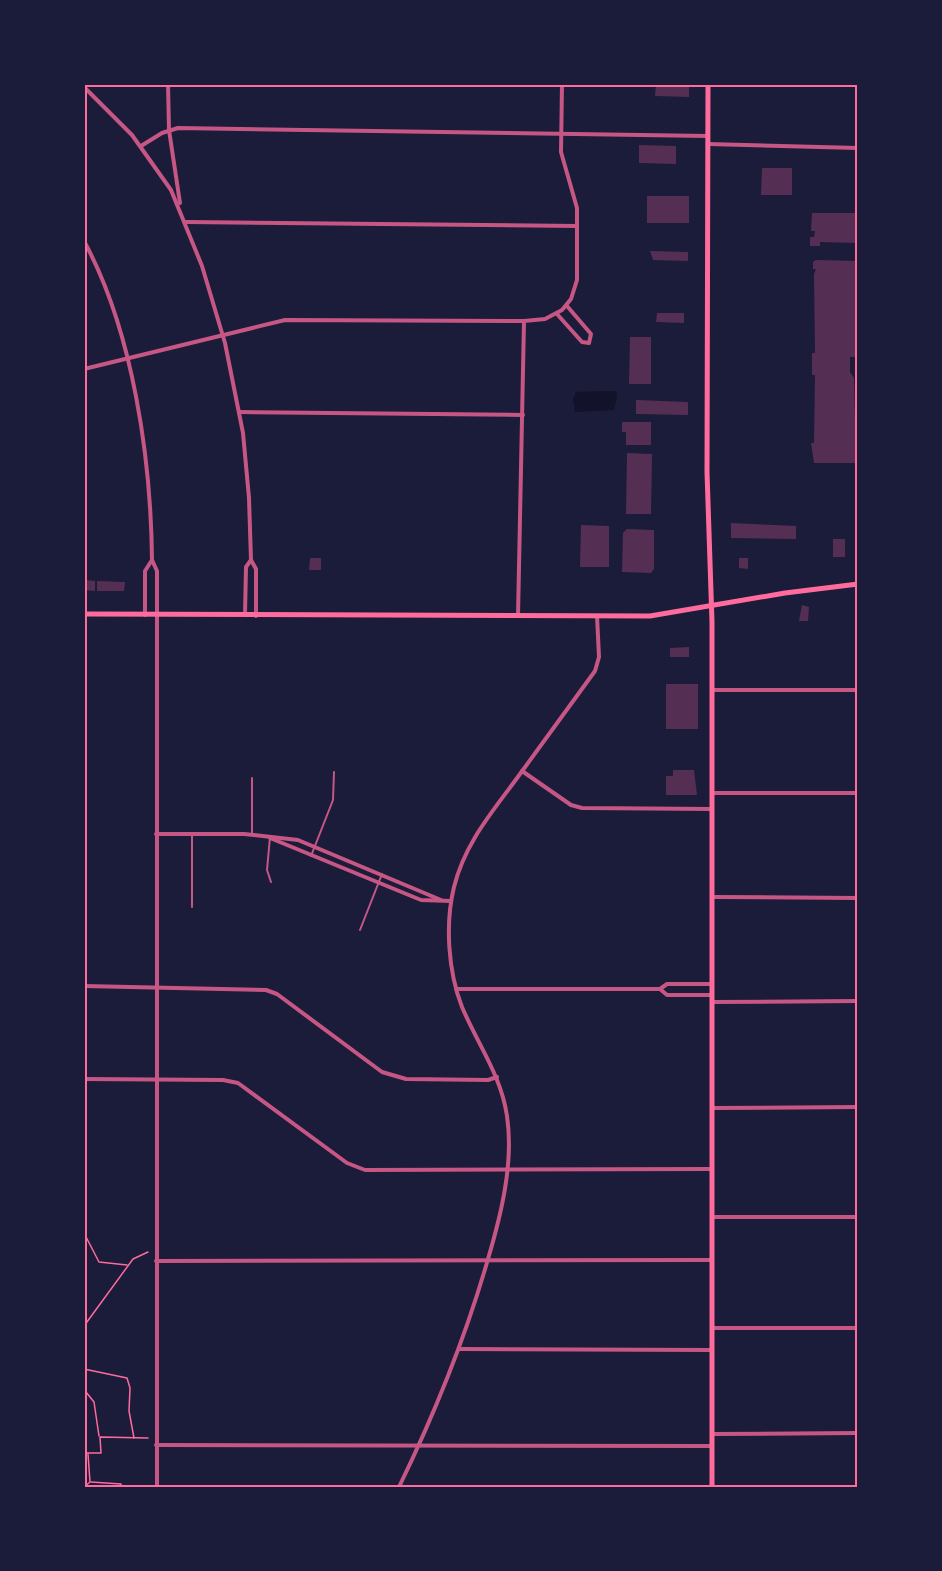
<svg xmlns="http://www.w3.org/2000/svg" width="942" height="1571" font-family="Karla,sans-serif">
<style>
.water{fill:#12122b}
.building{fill:#542f53}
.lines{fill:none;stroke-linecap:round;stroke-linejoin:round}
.path{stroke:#ff6b9d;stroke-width:1.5}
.service{stroke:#c65784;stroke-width:2}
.minor{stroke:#c65784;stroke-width:4}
.secondary{stroke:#ff6b9d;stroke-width:5}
.neatline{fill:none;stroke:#ff6b9d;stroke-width:2}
</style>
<rect width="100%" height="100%" fill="#1b1b3a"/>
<path class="water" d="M 608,391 L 616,391 L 617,397 L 614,410 L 575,412 L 573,399 L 576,392 Z"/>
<g class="building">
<path d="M 656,84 L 689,84 L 689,97 L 655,96 Z"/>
<path d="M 639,145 L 676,146 L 676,164 L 639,163 Z"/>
<path d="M 762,168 L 792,168 L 792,195 L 761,195 Z"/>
<rect x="647" y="196" width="42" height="27"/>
<path d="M 812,213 L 858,213 L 858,243 L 820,242 L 820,246 L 810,246 L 810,237 L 814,237 L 815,231 L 811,231 Z"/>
<path d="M 650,251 L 688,252 L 688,261 L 653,260 Z"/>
<path d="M 816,260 L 858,261 L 858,357 L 850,357 L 850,372 L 854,378 L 856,463 L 814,463 L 811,443 L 814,443 L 815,375 L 812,375 L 812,353 L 815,353 L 814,274 L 816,269 L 813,269 L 813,262 Z"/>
<path d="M 657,313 L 684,313 L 684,323 L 656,322 Z"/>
<path d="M 630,337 L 651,337 L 651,384 L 629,384 Z"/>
<path d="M 636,400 L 688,402 L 688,415 L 636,414 Z"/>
<path d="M 622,422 L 651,422 L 651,445 L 626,445 L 626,432 L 622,432 Z"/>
<path d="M 627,453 L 652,454 L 651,514 L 626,514 Z"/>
<path d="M 731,523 L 796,526 L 796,539 L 731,538 Z"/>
<path d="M 581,525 L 609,526 L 609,567 L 580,567 Z"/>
<path d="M 627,529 L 654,530 L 654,569 L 651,573 L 622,572 L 623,533 Z"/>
<rect x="833" y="539" width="12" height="18"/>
<path d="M 310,558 L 321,558 L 321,570 L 309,570 Z"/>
<path d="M 739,558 L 748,558 L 748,569 L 739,568 Z"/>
<path d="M 84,580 L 95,581 L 95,591 L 84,590 Z"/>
<path d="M 97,581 L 125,582 L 124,591 L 97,591 Z"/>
<path d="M 802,605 L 809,607 L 808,621 L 799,621 Z"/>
<path d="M 689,647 L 689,657 L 670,657 L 670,648 Z"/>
<rect x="666" y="684" width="32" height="45"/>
<path d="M 673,770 L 694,770 L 697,795 L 666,795 L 666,776 L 673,776 Z"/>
</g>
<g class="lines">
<g class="path">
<path d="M 84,1233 L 99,1262 L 127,1265"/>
<path d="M 84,1326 L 133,1259 L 148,1252"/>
<path d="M 84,1369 L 127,1378 L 130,1388 L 129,1411 L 134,1438"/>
<path d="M 84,1383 L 86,1392 L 94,1402 L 99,1436"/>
<path d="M 84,1453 L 101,1453 L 100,1437 L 148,1438"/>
<path d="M 91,1482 L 121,1484 L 121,1487"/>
<path d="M 84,1487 L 90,1482 L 88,1454"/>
</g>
<g class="service">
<path d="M 252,778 L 252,835"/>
<path d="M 192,834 L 192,907"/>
<path d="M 270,837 L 267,870 L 271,882"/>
<path d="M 311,856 L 333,800 L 334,772"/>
<path d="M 360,930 L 382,874"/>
</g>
<g class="minor">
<path d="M 168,84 L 169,130 L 180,203"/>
<path d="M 84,87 L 132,135 L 171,190 L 202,266 L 225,343 L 243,433 L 249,498 L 251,560 L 256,569 L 256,616"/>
<path d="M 708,144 L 858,148"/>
<path d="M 141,146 L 162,133 L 178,128 L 708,136"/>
<path d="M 186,222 L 577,226"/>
<path d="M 84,241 C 133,331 151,459 152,560 L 157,571 L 157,1487"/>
<path d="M 557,314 L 582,342 L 589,343 L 591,334 L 567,306"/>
<path d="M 84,369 L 285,320 L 524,321"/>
<path d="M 239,412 L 523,415"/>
<path d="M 245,614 L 246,567 L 251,560"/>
<path d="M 145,615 L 145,571 L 152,560"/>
<path d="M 518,616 L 524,321 L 545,319 L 562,310 L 571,299 L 577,280 L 577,208 L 561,152 L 562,84"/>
<path d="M 712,690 L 858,690"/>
<path d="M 522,771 L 571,805 L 582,808 L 712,809"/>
<path d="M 712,793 L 858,793"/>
<path d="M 156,834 L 244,834 L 298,840 L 441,900"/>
<path d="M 270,838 L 421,900 L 451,901"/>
<path d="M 713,897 L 858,898"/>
<path d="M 84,986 L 266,990 L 277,994 L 382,1072 L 406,1079 L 488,1080 L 497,1077"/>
<path d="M 456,989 L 660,989 L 667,984 L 712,984"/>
<path d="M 660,989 L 667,995 L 712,995"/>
<path d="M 712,1002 L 858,1001"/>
<path d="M 84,1079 L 223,1080 L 238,1083 L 347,1163 L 365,1170 L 712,1169"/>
<path d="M 712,1108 L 858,1107"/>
<path d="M 712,1217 L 858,1217"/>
<path d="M 156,1261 L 712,1260"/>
<path d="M 712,1328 L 858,1328"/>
<path d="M 460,1349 L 712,1350"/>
<path d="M 712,1434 L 858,1433"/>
<path d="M 156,1445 L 712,1446"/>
<path d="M 399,1487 C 435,1413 465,1339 488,1259 C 501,1215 514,1163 507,1116 C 501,1075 478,1045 462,1007 C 448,971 445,924 454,887 C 465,842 494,810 520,774 C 545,740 570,705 595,671 L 599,657 L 597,616"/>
</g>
<g class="secondary">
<path d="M 708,84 L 707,472 L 712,622 L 712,1487"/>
<path d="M 84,614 L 650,616 L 785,593 L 858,584"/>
</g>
</g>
<rect width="942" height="1571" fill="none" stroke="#1b1b3a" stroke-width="171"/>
<rect x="86" y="86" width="770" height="1400" class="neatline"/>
</svg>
